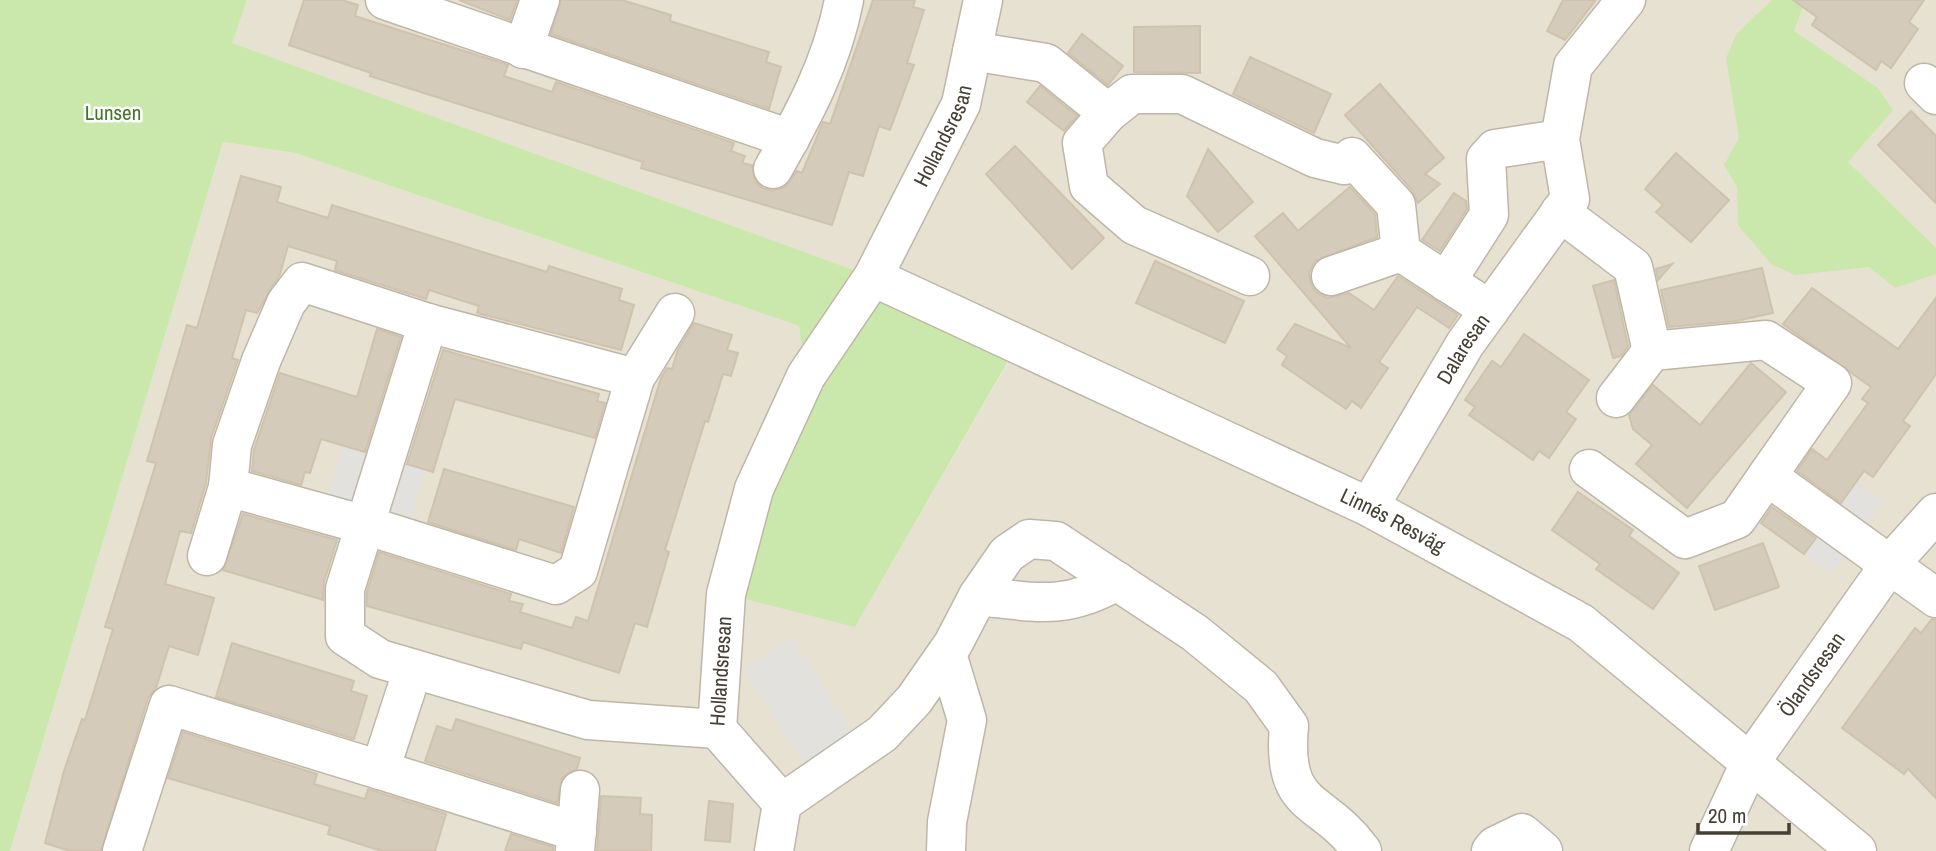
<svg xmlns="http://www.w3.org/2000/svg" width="1936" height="851" font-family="'Archivo Narrow',sans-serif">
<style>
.residential{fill:#e7e1d2}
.green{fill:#cae8ac}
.parking{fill:#e3e1dd}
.building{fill:#d4cbba;stroke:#cfc3ad;stroke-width:2}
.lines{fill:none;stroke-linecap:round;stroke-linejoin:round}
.minor-casing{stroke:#beb7a7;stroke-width:41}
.minor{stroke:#fff;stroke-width:38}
.labels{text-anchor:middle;stroke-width:5;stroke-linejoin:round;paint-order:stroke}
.park-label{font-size:21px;fill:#427727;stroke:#fff}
.street-label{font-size:21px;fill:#453f34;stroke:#fff}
</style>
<rect width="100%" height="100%" fill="#f3efe4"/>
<path class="residential" d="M 247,0 L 1936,0 L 1936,851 L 10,851 L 223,142 L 295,153 L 799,326 L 806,376 L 855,627 L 1018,345 L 873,277 L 231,43 Z"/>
<g class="green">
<path d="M 0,0 L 247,0 L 232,43 L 873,277 L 1018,344 L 855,627 L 726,594 L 806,377 L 799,326 L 295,153 L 223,142 L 10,851 L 0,851 Z"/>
<path d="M 1772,0 L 1800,0 L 1802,9 L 1794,31 L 1878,88 L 1893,110 L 1848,162 L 1936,248 L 1936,274 L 1895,288 L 1869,267 L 1795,275 L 1771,264 L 1738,225 L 1737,187 L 1724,165 L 1739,138 L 1726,58 L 1737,33 Z"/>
</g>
<g class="parking">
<path d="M 343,446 L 425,470 L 409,523 L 327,499 Z"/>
<path d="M 1857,481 L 1884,501 L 1832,574 L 1804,554 Z"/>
<path d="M 791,638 L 857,740 L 809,771 L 743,669 Z"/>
</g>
<g class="building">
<path d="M 304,0 L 342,0 L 358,5 L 355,16 L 508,65 L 504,76 L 552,92 L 556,82 L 734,143 L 731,151 L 745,156 L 742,163 L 752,165 L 755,181 L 762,188 L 773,191 L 785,187 L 797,171 L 802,173 L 823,122 L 830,124 L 873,0 L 915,0 L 913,7 L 924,10 L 907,63 L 914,65 L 890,130 L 879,126 L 863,176 L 849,172 L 832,225 L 641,168 L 643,162 L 370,76 L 371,73 L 289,45 Z"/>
<path d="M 459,0 L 517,0 L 510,20 Z"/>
<path d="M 561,0 L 622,0 L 671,15 L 670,21 L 769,52 L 766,62 L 781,67 L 769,109 L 551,34 Z"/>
<path d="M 1563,0 L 1596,0 L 1565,40 L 1547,31 Z"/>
<path d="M 1793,0 L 1924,0 L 1909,22 L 1918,29 L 1891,68 L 1881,61 L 1876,70 L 1812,25 L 1817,17 Z"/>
<path d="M 1200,26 L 1200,73 L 1134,72 L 1134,27 Z"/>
<path d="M 1082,34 L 1123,66 L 1108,85 L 1068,53 Z"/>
<path d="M 1250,57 L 1331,94 L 1314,133 L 1233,94 Z"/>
<path d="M 1380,84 L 1444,158 L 1425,174 L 1440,184 L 1418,203 L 1412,190 L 1345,115 Z"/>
<path d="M 1040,86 L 1077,116 L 1064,131 L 1027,102 Z"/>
<path d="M 1911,111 L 1936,136 L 1936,203 L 1878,145 Z"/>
<path d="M 1015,146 L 1104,238 L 1072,269 L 986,174 Z"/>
<path d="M 1208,149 L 1253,202 L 1218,232 L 1187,196 Z"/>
<path d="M 1676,153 L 1729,200 L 1691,242 L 1656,212 L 1663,205 L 1645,189 Z"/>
<path d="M 241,176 L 281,187 L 277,202 L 328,218 L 332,205 L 547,272 L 549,266 L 622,289 L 619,300 L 634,305 L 621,350 L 477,313 L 479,306 L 429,290 L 426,299 L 335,270 L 337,261 L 288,246 L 280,274 L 257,313 L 246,310 L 232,358 L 238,360 L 211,438 L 206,483 L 191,533 L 180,531 L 165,584 L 214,598 L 198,655 L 169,646 L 156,688 L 148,698 L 101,851 L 70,851 L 45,843 L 64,771 L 82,719 L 85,720 L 113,629 L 105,627 L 156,463 L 147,461 L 187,325 L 197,328 Z"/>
<path d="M 1350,187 L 1375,214 L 1377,237 L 1315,261 L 1309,272 L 1311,284 L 1316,292 L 1327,298 L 1349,293 L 1374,310 L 1398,276 L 1458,315 L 1449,328 L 1417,307 L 1379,362 L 1388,368 L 1361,408 L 1352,401 L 1346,409 L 1282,365 L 1287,356 L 1277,349 L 1295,324 L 1351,348 L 1255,236 L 1283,213 L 1298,231 Z"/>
<path d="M 1454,193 L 1466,201 L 1467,209 L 1440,251 L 1422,240 Z"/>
<path d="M 1155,261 L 1244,301 L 1225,343 L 1136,303 Z"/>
<path d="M 1672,264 L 1658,280 L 1656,269 Z"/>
<path d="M 1762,268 L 1773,313 L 1736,321 L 1669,327 L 1661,290 Z"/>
<path d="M 1614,280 L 1628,346 L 1621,356 L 1613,358 L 1593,286 Z"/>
<path d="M 1812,288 L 1898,349 L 1936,298 L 1936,374 L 1903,421 L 1910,426 L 1873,477 L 1864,471 L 1841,503 L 1797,471 L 1812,449 L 1827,460 L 1868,403 L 1862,399 L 1871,387 L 1783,324 Z"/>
<path d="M 694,323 L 732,335 L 727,350 L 738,353 L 731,376 L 723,374 L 708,422 L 705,421 L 665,550 L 669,552 L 647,627 L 635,623 L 619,673 L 523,642 L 521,649 L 367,606 L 367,592 L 379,552 L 511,594 L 509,601 L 523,604 L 520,612 L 572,628 L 576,617 L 588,621 L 661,378 L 667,368 L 672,369 L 678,350 Z"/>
<path d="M 377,329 L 401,337 L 365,452 L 321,439 L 310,473 L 305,472 L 301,485 L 252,471 L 254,450 L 280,373 L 357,397 Z"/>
<path d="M 1524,334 L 1589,380 L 1566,412 L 1576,419 L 1549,458 L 1539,451 L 1533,460 L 1469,415 L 1475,407 L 1465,400 L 1492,361 L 1501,367 Z"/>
<path d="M 443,350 L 599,394 L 597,401 L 605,403 L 595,438 L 455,399 L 433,472 L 407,464 Z"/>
<path d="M 1751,363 L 1786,392 L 1687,508 L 1636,464 L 1652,445 L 1633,429 L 1629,415 L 1653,385 L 1700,425 Z"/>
<path d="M 444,469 L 574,507 L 561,553 L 519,539 L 516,550 L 428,522 Z"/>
<path d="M 1578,492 L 1633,530 L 1629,536 L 1679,573 L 1653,609 L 1596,569 L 1600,564 L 1552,530 Z"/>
<path d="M 1772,507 L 1816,538 L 1804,554 L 1761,523 Z"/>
<path d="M 243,514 L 337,540 L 324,582 L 323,600 L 223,570 Z"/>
<path d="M 1763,543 L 1779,587 L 1715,610 L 1699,566 Z"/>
<path d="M 1932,619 L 1936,620 L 1936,798 L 1908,769 L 1904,774 L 1842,728 L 1915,628 L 1921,633 Z"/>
<path d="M 232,643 L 354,681 L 351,691 L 367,696 L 354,739 L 216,697 Z"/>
<path d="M 456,719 L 580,758 L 577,769 L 562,778 L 557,803 L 425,761 L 437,726 L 452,731 Z"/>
<path d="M 183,732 L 317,774 L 314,784 L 365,799 L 368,789 L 446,814 L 435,851 L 382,851 L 328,834 L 330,826 L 168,778 Z"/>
<path d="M 601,796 L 641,798 L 640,814 L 652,815 L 651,851 L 597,851 Z"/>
<path d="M 709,801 L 733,804 L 730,842 L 705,840 Z"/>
<path d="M 511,834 L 553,847 L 553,851 L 505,851 Z"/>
</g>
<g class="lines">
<g class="minor-casing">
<g id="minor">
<path d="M 385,0 L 790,139"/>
<path d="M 523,49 L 540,0"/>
<path d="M 972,51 L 1046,63 L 1108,113 L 1082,143 L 1089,186 L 1134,225 L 1250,276"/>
<path d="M 1924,83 L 1936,95"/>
<path d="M 1108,113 L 1132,94 L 1182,94 L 1315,158 L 1344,165 L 1352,157 L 1396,205 L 1401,252 L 1490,310"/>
<path d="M 773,169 C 804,114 832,63 844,0"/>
<path d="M 1560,212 L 1633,267 L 1652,351"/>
<path d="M 1331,276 L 1401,252"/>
<path id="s1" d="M 873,277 L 1369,507 L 1581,623 L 1857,851"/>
<path d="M 1446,282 L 1489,215 L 1486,159 L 1495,149 L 1560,139"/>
<path d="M 428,323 L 345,589 L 345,636 L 380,659 L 588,720 L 717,729"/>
<path d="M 1616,398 L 1652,351 L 1766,340 L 1832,383 L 1767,476 L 1936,598"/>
<path d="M 1589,469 L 1685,539 L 1737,519 L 1767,476"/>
<path d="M 228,487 L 365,525 L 556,585 L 578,571 L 635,378 L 675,313"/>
<path id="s2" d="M 1369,507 L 1465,344 L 1570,199 L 1560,139 L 1573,66 L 1626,0"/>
<path d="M 207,556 L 228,487 L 232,445 L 261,361 L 286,303 L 302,282 L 428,323 L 635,378"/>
<path d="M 978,596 C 1036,602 1064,611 1117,581"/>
<path id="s3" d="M 717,729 L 726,594 L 754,489 L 806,376 L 873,277 L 961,104 L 983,0"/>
<path d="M 717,729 L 782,803 L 774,851"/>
<path d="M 380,770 L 577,832"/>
<path d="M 782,803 L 882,734 L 914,700 L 953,644 L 978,596 L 1007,554 L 1029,539 L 1056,541 L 1195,633 L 1261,687 L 1289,726 C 1281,812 1321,795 1362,851"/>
<path d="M 122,851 L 169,705 L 380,770 L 413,669"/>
<path d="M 575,851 L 580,790"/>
<path d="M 946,851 L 947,822 L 967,720 L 947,654"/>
<path d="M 1491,851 L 1495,846 L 1522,833 L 1543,851"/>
<path id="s4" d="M 1709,851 L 1751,761 L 1890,564 L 1936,513"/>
</g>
</g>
<use href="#minor" class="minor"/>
</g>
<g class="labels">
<g class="park-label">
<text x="113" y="120">Lunsen</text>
</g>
<g class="street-label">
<text dy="7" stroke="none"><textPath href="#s3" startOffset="646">Hollandsresan</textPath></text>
<text dy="7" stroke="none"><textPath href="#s2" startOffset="184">Dalaresan</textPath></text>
<text dy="7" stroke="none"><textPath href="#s1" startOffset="574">Linnés Resväg</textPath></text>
<text dy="7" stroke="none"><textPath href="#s3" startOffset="58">Hollandsresan</textPath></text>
<text dy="7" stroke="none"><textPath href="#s4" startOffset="205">Ölandsresan</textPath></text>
</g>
</g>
<path d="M1698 823v10h91v-10" fill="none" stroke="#453f34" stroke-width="3.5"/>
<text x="1708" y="823" font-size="21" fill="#453f34" stroke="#ffffff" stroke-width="5" paint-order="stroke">20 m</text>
</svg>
